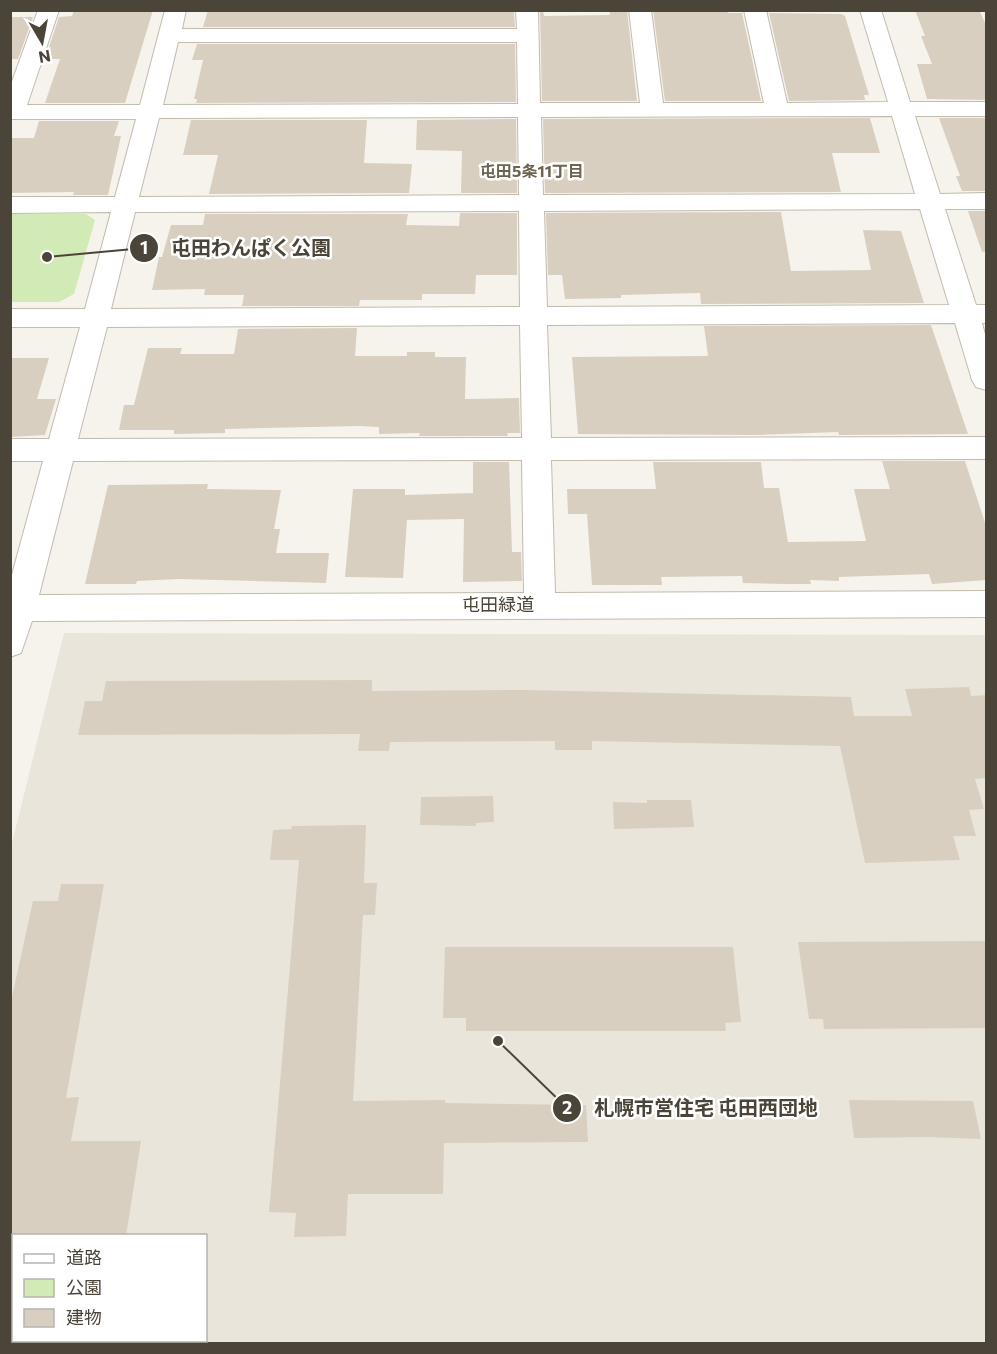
<svg xmlns="http://www.w3.org/2000/svg" width="997" height="1354" font-family="Commissioner,'Noto Sans JP',sans-serif">
<style>
.residential{fill:#eae5da;fill-rule:evenodd}
.green{fill:#d2eab5}
.building{fill:#d8cfc1}
.lines{fill:none;stroke-linecap:round;stroke-linejoin:round}
.minor-casing{stroke:#c2bbae;stroke-width:2}
.minor{fill:#fff;fill-rule:evenodd}
.labels{text-anchor:middle;stroke-width:5;stroke-linejoin:round;paint-order:stroke}
.far-neighbourhood-label{font-size:16px;font-weight:bold;fill:#6e6250;stroke:#fff}
.street-label{font-size:18px;fill:#4b4439;stroke:#fff}
.leader{fill:none;stroke:#4b4439;stroke-width:2}
.callout-dot{fill:#4b4439;stroke:#fff;stroke-width:2}
.mark-label{font-size:18px;text-anchor:middle;font-weight:bold;fill:#fff}
.callout-label{font-size:20px;text-anchor:middle;font-weight:bold;fill:#4b4439;stroke:#fff;stroke-width:5;stroke-linejoin:round;paint-order:stroke}
</style>
<rect width="100%" height="100%" fill="#f6f3ec"/>
<path class="residential" d="M 64,633 L 986,635 L 986,1343 L 11,1344 L 11,847 ZM 14,1236 L 206,1236 L 206,1340 L 14,1340 Z"/>
<path class="green" d="M 11,214 L 86,214 L 95,220 L 74,294 L 59,302 L 11,302 Z"/>
<g class="building">
<path d="M 74,10 L 153,10 L 125,103 L 45,103 L 60,59 L 45,59 L 59,17 L 72,16 Z"/>
<path d="M 208,10 L 514,11 L 515,27 L 203,27 Z"/>
<path d="M 609,10 L 627,10 L 637,101 L 542,101 L 540,11 L 543,11 L 544,16 L 610,15 Z"/>
<path d="M 653,10 L 728,10 L 728,13 L 742,13 L 761,101 L 665,101 Z"/>
<path d="M 915,10 L 980,12 L 987,27 L 987,100 L 927,99 L 917,64 L 932,64 L 921,36 L 925,36 Z"/>
<path d="M 769,13 L 841,14 L 845,16 L 869,95 L 864,95 L 865,100 L 789,101 Z"/>
<path d="M 10,17 L 33,17 L 18,59 L 10,59 Z"/>
<path d="M 197,44 L 515,44 L 516,102 L 196,103 L 197,99 L 194,99 L 203,60 L 192,60 Z"/>
<path d="M 870,118 L 880,153 L 832,153 L 841,192 L 545,193 L 543,119 Z"/>
<path d="M 939,118 L 987,118 L 987,191 L 962,191 L 956,176 L 960,176 Z"/>
<path d="M 516,119 L 517,193 L 461,193 L 462,151 L 416,150 L 417,120 Z"/>
<path d="M 191,120 L 367,120 L 364,163 L 412,164 L 409,193 L 209,194 L 218,155 L 183,155 Z"/>
<path d="M 39,121 L 119,121 L 114,136 L 121,136 L 108,195 L 73,195 L 74,192 L 10,193 L 10,138 L 34,138 Z"/>
<path d="M 968,211 L 987,211 L 987,251 L 982,252 Z"/>
<path d="M 781,212 L 791,271 L 871,270 L 863,230 L 901,231 L 924,303 L 701,304 L 700,293 L 621,295 L 621,298 L 565,299 L 562,275 L 548,275 L 546,213 Z"/>
<path d="M 460,213 L 517,213 L 517,275 L 476,275 L 475,294 L 422,294 L 422,300 L 360,300 L 359,306 L 242,306 L 244,295 L 204,295 L 205,289 L 152,290 L 159,257 L 162,257 L 171,225 L 203,225 L 205,214 L 408,214 L 406,225 L 459,226 Z"/>
<path d="M 931,325 L 968,434 L 839,435 L 838,432 L 757,435 L 578,434 L 572,357 L 708,356 L 704,326 Z"/>
<path d="M 357,328 L 355,356 L 407,356 L 407,352 L 435,352 L 435,357 L 466,357 L 465,399 L 519,398 L 520,433 L 507,433 L 508,436 L 419,436 L 420,433 L 379,434 L 379,427 L 358,426 L 225,429 L 225,433 L 174,434 L 174,430 L 119,430 L 124,405 L 134,405 L 148,348 L 182,348 L 180,354 L 234,354 L 238,329 Z"/>
<path d="M 10,358 L 49,358 L 37,399 L 56,399 L 45,435 L 10,437 Z"/>
<path d="M 882,461 L 965,461 L 987,529 L 987,580 L 932,584 L 929,574 L 839,577 L 839,581 L 810,580 L 811,584 L 785,584 L 743,583 L 742,576 L 661,577 L 662,585 L 592,585 L 587,514 L 568,514 L 567,489 L 656,489 L 653,462 L 761,462 L 764,488 L 779,488 L 788,542 L 866,541 L 854,489 L 890,489 Z"/>
<path d="M 473,462 L 509,462 L 512,552 L 521,552 L 522,581 L 463,582 L 464,519 L 407,520 L 403,578 L 345,577 L 353,489 L 405,489 L 405,495 L 473,493 Z"/>
<path d="M 208,484 L 207,489 L 281,490 L 274,529 L 280,529 L 276,553 L 329,553 L 326,583 L 179,579 L 137,581 L 136,584 L 85,584 L 108,485 Z"/>
<path d="M 372,680 L 372,691 L 525,690 L 851,697 L 854,716 L 912,716 L 905,689 L 969,687 L 971,696 L 987,695 L 987,778 L 975,779 L 984,809 L 969,810 L 976,836 L 953,836 L 960,860 L 865,863 L 840,746 L 592,741 L 592,750 L 555,750 L 555,741 L 390,742 L 389,751 L 358,751 L 360,734 L 78,735 L 85,701 L 102,701 L 106,681 Z"/>
<path d="M 493,796 L 494,822 L 476,823 L 476,826 L 420,825 L 421,797 Z"/>
<path d="M 647,800 L 691,800 L 694,827 L 614,829 L 613,802 L 647,803 Z"/>
<path d="M 366,825 L 364,883 L 377,883 L 375,915 L 363,915 L 353,1101 L 445,1100 L 445,1103 L 586,1105 L 588,1142 L 444,1143 L 443,1194 L 348,1194 L 346,1236 L 294,1237 L 296,1213 L 269,1212 L 299,860 L 270,860 L 273,830 L 291,829 L 292,826 Z"/>
<path d="M 61,884 L 104,884 L 66,1098 L 79,1097 L 71,1141 L 141,1141 L 126,1236 L 10,1236 L 10,1006 L 33,901 L 58,901 Z"/>
<path d="M 987,941 L 987,1028 L 824,1029 L 823,1019 L 809,1019 L 798,942 Z"/>
<path d="M 445,947 L 733,947 L 741,1022 L 725,1023 L 726,1031 L 466,1031 L 466,1018 L 443,1018 Z"/>
<path d="M 849,1100 L 973,1101 L 981,1139 L 928,1137 L 854,1138 Z"/>
</g>
<g class="lines">
<g class="minor-casing">
<path id="minor" d="M 38,10 L 59,10 L 27,105 L 140,105 L 165,10 L 186,10 L 182,29 L 517,29 L 516,10 L 538,10 L 540,103 L 640,103 L 629,10 L 651,10 L 663,103 L 764,103 L 744,10 L 766,10 L 787,103 L 888,102 L 860,10 L 881,10 L 910,102 L 986,102 L 986,116 L 915,116 L 940,194 L 986,193 L 986,209 L 945,209 L 976,305 L 986,305 L 986,323 L 982,323 L 986,338 L 986,390 L 976,387 L 972,380 L 955,323 L 547,325 L 551,438 L 986,437 L 986,459 L 551,460 L 555,593 L 986,591 L 986,617 L 32,621 L 21,653 L 10,657 L 10,582 L 43,461 L 10,461 L 10,439 L 49,439 L 80,327 L 10,327 L 10,309 L 85,309 L 111,212 L 10,213 L 10,197 L 115,197 L 136,119 L 10,119 L 10,87 ZM 178,42 L 517,42 L 518,104 L 163,105 ZM 892,116 L 915,194 L 543,195 L 541,117 ZM 518,117 L 519,195 L 139,197 L 159,118 ZM 920,209 L 949,305 L 547,307 L 544,211 ZM 519,211 L 520,307 L 111,309 L 135,212 ZM 520,325 L 522,438 L 78,439 L 107,327 ZM 522,460 L 524,593 L 39,595 L 73,461 Z"/>
</g>
<use href="#minor" class="minor"/>
</g>
<g class="labels">
<g class="far-neighbourhood-label">
<text x="532" y="177">屯田5条11丁目</text>
</g>
<g class="street-label">
<text x="498" y="611">屯田緑道</text>
</g>
</g>
<path class="leader" d="M47 257L144 248M498 1041L567 1108"/>
<g class="callout-dot">
<circle cx="47" cy="257" r="6"/>
<circle cx="498" cy="1041" r="6"/>
<circle cx="144" cy="248" r="15"/>
<circle cx="567" cy="1108" r="15"/>
</g>
<g class="mark-label">
<text x="144" y="254">1</text>
<text x="567" y="1114">2</text>
</g>
<g class="callout-label">
<text x="251" y="255">屯田わんぱく公園</text>
<text x="706" y="1115">札幌市営住宅 屯田西団地</text>
</g>
<rect width="997" height="1354" fill="none" stroke="#4b4439" stroke-width="24"/>
<rect x="12" y="1234" width="195" height="108" fill="#ffffff" stroke="#b7b4b0" stroke-width="1.5"/>
<rect x="24" y="1254" width="30" height="9" fill="#ffffff" stroke="#b7b4b0" stroke-width="1.5"/>
<text x="66" y="1264" font-size="18" fill="#4b4439">道路</text>
<rect x="24" y="1279" width="30" height="18" fill="#d2eab5" stroke="#b7b4b0" stroke-width="1.5"/>
<text x="66" y="1294" font-size="18" fill="#4b4439">公園</text>
<rect x="24" y="1309" width="30" height="18" fill="#d8cfc1" stroke="#b7b4b0" stroke-width="1.5"/>
<text x="66" y="1324" font-size="18" fill="#4b4439">建物</text>
<g transform="translate(42 42) rotate(170)" stroke="#ffffff" stroke-width="4.5" paint-order="stroke">
<path d="M0-4.5L10 22L0 15L-10 22Z" fill="#4b4439"/>
<text y="-9" font-size="16" font-weight="bold" text-anchor="middle" fill="#4b4439">N</text>
</g>
</svg>
